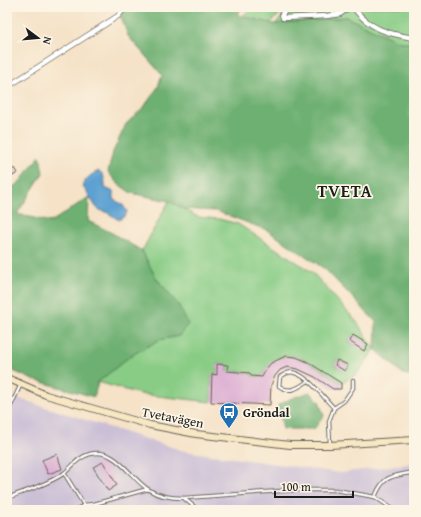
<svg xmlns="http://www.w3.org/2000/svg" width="421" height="517" font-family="'Gentium Book Plus',serif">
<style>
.industrial{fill:#cbbfd6}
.green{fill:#88cc85;stroke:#527450;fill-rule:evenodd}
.forest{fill:#6eb072;stroke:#456647}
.water{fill:#5da1d2;stroke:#3c5e77}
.building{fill:#dcadd3}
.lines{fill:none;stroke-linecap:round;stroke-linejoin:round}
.lane-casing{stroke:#686158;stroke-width:4.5}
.street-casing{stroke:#686158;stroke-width:6}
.secondary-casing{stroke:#686158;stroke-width:8}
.lane{stroke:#fff;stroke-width:2.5}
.street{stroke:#fff;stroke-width:4.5}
.secondary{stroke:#f7e8c3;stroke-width:6}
.labels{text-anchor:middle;stroke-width:3.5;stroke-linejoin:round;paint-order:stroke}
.poi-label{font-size:13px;font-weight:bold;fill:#1c1c1c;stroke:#fcf5e5;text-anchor:start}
.street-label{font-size:13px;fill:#1c1c1c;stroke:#fcf5e5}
.district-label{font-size:17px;font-weight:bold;letter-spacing:1px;fill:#1c1c1c;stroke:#fcf5e5}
</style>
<rect width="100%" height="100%" fill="#fcf5e5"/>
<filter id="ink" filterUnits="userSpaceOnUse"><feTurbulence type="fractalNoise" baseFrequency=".025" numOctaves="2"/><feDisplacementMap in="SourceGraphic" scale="8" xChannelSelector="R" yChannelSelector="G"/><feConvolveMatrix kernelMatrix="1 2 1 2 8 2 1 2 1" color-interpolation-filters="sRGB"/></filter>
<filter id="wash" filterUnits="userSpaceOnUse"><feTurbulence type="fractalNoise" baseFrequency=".012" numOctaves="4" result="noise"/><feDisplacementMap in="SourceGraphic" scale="16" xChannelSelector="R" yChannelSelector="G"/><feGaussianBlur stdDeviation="0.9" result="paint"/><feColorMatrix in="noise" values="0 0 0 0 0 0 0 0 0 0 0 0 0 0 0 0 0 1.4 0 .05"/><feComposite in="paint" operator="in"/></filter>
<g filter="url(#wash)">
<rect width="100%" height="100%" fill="#f5e2c7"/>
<path class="industrial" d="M 7,395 L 184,451 L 340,473 L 414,463 L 414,510 L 7,510 Z"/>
<g class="green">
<path d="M 254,7 L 288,7 L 270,23 L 242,16 Z"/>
<path d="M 293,7 L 414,7 L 414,44 L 397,41 L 346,17 L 275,24 Z"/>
<path d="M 169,201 L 198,217 L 219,219 L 238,224 L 312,272 L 356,321 L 375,349 L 357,374 L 341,383 C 317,367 280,335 262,377 L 251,376 L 250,373 L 227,371 L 228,365 L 217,364 L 217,375 L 212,375 L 211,402 L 140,394 L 98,382 L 130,356 L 159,340 L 179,336 L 179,306 L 156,278 L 142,251 ZM 353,335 L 367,344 L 365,350 L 349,342 ZM 337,360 L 348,365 L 345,371 L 335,365 Z"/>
</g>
<g class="forest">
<path d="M 122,7 L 242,7 L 237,15 L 275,24 L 346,17 L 397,41 L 414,44 L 414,376 L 403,374 L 375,349 L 376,322 L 325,269 L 267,230 L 216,211 L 184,209 L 169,201 L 131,193 L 117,183 L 108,172 L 113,152 L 126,124 L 144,107 L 158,87 L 161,77 L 163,76 L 128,36 L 120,15 Z"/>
<path d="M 40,156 L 43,173 L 17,214 L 51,222 L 89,197 L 88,221 L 112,233 L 142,251 L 156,278 L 179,306 L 188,324 L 179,336 L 159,340 L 130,356 L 98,382 L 94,397 L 31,379 L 7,368 L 7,190 L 18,184 Z"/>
<path d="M 310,392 L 319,401 L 324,416 L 314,429 L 283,429 L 278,405 L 292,398 Z"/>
</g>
<path class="water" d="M 99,171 C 105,175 105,181 105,188 L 114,192 L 114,200 L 122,204 L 127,211 L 126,215 L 119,220 L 108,213 L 100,210 L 96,207 L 83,186 C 85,179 91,174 99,171 Z"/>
<g id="blocks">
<g class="building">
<path d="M 15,168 L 18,173 L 7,179 L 7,173 Z"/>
<path d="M 353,335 L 368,344 L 364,351 L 349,341 Z"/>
<path d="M 286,356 L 296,357 L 308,362 L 341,383 L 341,389 L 333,389 L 315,377 L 298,369 L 287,367 L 280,370 L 275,376 L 271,385 L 270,405 L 211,402 L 212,374 L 217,375 L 217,364 L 228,365 L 227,371 L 250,373 L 251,376 L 262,377 L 266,369 L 271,363 Z"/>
<path d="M 337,360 L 348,365 L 345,371 L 335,365 Z"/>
<path d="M 57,454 L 62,469 L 48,474 L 42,460 Z"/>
<path d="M 103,462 L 117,485 L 108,491 L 93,467 Z"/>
</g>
</g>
</g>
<g filter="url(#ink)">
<use href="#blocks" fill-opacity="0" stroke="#686158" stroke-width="1"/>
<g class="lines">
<g class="lane-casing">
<g id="lane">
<path d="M 308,381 C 298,388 290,394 279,386 L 280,377 C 285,374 289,371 295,373 C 309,377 324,398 334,408"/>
<path d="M 7,414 L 21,384"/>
<path d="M 330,444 L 329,421 L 334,408 L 344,401 L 353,388 L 353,380"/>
<path d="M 64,473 L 84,505 L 94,504 L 148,489"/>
<path d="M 7,498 C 26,491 46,485 63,474 C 73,467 76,458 90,454 C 116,447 130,478 149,490 C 160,497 172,498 184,498 L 295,490 L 336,490 L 375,497"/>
<path d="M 185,499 L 198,510"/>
<path d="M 76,510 L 84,505"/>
<path d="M 394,510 L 375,497 C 384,474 392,477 414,472"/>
</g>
</g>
<g class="street-casing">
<g id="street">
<path d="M 290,7 L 282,14 L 283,18 L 327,16 L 340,14 L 350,7"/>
<path d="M 353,7 C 369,29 388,34 414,38"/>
<path d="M 7,87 L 118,16 L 126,7"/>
<path d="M 7,155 L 8,154"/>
</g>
</g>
<g class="secondary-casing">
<path id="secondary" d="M 7,378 L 46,395 L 150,425 L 196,434 L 290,445 L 330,445 L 414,440"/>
</g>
<use href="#lane" class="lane"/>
<use href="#street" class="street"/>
<use href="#secondary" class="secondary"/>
</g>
</g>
<defs>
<g id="bus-pin" transform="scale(1)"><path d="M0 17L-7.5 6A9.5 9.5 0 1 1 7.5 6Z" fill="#1f6fb2" stroke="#fcf5e5"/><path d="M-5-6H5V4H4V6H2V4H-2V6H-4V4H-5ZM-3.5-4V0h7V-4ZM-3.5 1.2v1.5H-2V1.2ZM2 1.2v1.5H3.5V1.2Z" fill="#fff"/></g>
</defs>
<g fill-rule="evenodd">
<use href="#bus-pin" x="229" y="412"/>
</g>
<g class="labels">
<g class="poi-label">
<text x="243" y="417">Gröndal</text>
</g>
<g class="street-label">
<text transform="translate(173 417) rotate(11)" y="5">Tvetavägen</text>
</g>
<g class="district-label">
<text x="345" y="197">TVETA</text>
</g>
</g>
<rect width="421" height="517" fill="none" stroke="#fcf5e5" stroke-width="24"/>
<g transform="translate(38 38) rotate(106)" stroke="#fcf5e5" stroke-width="3" paint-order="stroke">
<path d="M0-3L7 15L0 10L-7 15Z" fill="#1c1c1c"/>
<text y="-6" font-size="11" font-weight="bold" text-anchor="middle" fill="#1c1c1c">N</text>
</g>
<path d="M275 491v6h78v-6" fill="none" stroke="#1c1c1c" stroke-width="2"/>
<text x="281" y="491" font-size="12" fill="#1c1c1c" stroke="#fcf5e5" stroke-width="3" paint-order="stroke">100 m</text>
</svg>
